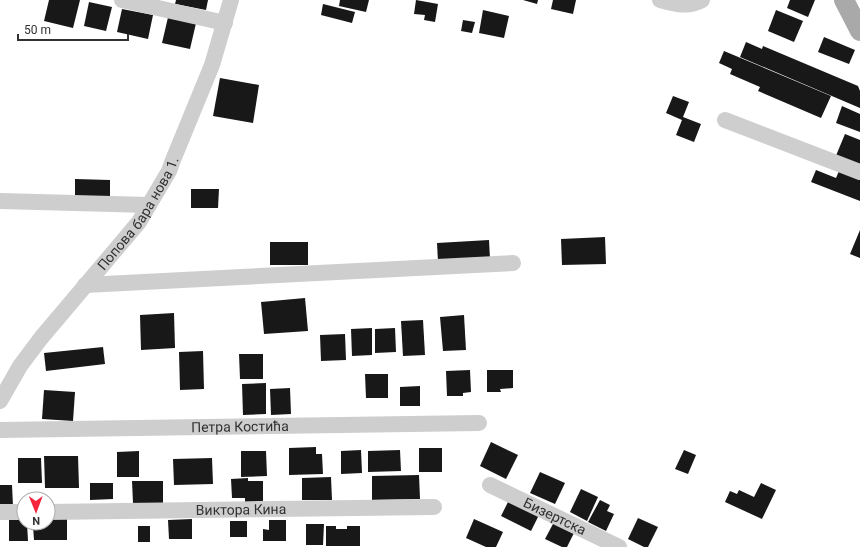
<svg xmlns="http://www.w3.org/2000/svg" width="860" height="547" font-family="Roboto,sans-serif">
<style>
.building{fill:#181818}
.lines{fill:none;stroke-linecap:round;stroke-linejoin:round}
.minor{stroke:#cecece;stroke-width:16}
.major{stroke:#a9a9a9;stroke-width:20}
.labels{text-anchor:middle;stroke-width:4;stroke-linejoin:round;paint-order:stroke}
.street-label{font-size:14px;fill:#313131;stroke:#fff}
</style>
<rect width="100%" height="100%" fill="#fff"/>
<g class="building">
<path d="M 49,0 L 80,0 L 73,28 L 44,21 Z"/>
<path d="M 176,0 L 208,0 L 206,10 L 175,4 Z"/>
<path d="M 340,0 L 369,0 L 366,12 L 339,6 Z"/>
<path d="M 416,0 L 438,4 L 435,22 L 424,20 L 425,15 L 414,14 Z"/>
<path d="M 523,0 L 538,0 L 537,4 Z"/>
<path d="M 553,0 L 576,0 L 573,14 L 551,9 Z"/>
<path d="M 790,0 L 815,0 L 808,17 L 787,8 Z"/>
<path d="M 89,2 L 112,7 L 106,31 L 84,26 Z"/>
<path d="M 323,4 L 355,12 L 352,23 L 321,15 Z"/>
<path d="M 122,9 L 153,15 L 148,39 L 117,32 Z"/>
<path d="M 483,10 L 509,16 L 504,38 L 479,33 Z"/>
<path d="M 776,10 L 803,21 L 794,42 L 768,31 Z"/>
<path d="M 169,13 L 197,19 L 190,49 L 162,43 Z"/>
<path d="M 463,20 L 475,22 L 472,33 L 461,31 Z"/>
<path d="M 824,37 L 855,50 L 849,64 L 818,52 Z"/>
<path d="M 746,42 L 762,49 L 763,46 L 858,86 L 860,91 L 860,108 L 740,57 Z"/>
<path d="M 724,51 L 831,96 L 821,118 L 758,91 L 760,87 L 730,74 L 732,69 L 719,63 Z"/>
<path d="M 220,78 L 259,85 L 253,123 L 213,116 Z"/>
<path d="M 673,96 L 689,102 L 683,117 L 701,124 L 694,142 L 676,135 L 682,120 L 666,113 Z"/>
<path d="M 842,106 L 860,114 L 860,132 L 836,123 Z"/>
<path d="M 845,134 L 860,140 L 860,168 L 835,158 Z"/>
<path d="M 816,170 L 836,178 L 839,171 L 860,179 L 860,201 L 811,182 Z"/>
<path d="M 75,179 L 110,180 L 110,198 L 75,197 Z"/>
<path d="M 191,189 L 219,189 L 218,208 L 191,208 Z"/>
<path d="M 860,230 L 860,258 L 850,254 Z"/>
<path d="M 605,237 L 606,264 L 562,265 L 561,239 Z"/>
<path d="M 489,240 L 490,259 L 438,262 L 437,243 Z"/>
<rect x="270" y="242" width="38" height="23"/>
<path d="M 305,298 L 308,331 L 264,334 L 261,302 Z"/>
<path d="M 174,313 L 175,348 L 141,350 L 140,315 Z"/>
<path d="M 464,315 L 466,350 L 443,351 L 440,317 Z"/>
<path d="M 423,320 L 425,355 L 403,356 L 401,321 Z"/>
<path d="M 372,328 L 372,355 L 352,356 L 351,329 Z"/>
<path d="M 395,328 L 396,352 L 375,353 L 375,329 Z"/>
<path d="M 345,334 L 346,360 L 321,361 L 320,335 Z"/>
<path d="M 103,347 L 105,364 L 46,371 L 44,353 Z"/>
<path d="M 203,351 L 204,389 L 180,390 L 179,352 Z"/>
<path d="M 239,354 L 263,354 L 263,379 L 240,379 Z"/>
<path d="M 470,370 L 471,392 L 463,393 L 463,396 L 447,396 L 446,371 Z"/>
<path d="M 487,370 L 513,370 L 513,388 L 500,389 L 501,392 L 487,392 Z"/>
<path d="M 365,374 L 388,374 L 388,398 L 366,398 Z"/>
<path d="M 266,383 L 266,414 L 243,415 L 242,384 Z"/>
<path d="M 420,386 L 420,406 L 400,406 L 400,387 Z"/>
<path d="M 290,388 L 291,414 L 271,415 L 270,389 Z"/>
<path d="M 44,390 L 75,392 L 73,421 L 42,419 Z"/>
<path d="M 491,442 L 518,455 L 506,479 L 480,466 Z"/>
<path d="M 316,447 L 316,454 L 322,454 L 323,474 L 289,475 L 289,448 Z"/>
<rect x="419" y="448" width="23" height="24"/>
<path d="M 361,450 L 362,473 L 341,474 L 341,451 Z"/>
<path d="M 400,450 L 401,471 L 368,472 L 368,451 Z"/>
<path d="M 684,450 L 696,455 L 688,474 L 675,469 Z"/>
<path d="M 139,451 L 139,477 L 117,477 L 117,452 Z"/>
<path d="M 241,451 L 266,451 L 267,476 L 241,477 Z"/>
<path d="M 44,456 L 78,456 L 79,488 L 45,488 Z"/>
<path d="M 18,458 L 41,458 L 42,483 L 18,483 Z"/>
<path d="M 212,458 L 213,484 L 174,485 L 173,459 Z"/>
<path d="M 540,472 L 565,483 L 555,504 L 530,493 Z"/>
<path d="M 419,475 L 420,499 L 372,500 L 372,476 Z"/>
<path d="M 331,477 L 332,500 L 302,500 L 302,478 Z"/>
<path d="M 248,478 L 248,481 L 263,481 L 263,501 L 245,502 L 245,498 L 232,498 L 231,479 Z"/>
<path d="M 132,481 L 163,481 L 163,503 L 133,503 Z"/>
<path d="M 90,483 L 113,483 L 113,499 L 90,500 Z"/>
<path d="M 761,483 L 776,490 L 762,519 L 725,502 L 730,491 L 737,494 L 739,490 L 754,497 Z"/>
<path d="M 0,485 L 12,485 L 13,506 L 0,506 Z"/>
<path d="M 581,489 L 598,497 L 587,521 L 570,512 Z"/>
<path d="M 509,500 L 539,515 L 531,531 L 501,516 Z"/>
<path d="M 600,500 L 610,505 L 607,511 L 614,514 L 606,531 L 588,522 Z"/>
<path d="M 9,518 L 24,518 L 24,523 L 27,523 L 28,541 L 9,541 Z"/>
<path d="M 67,518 L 67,540 L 34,540 L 33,526 L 43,526 L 43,523 L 48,523 L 48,519 Z"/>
<path d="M 638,518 L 658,527 L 648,547 L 644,547 L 628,539 Z"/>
<path d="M 192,519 L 192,539 L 169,539 L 168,520 Z"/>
<path d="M 474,519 L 503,532 L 496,547 L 486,547 L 466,538 Z"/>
<path d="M 269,520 L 286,520 L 286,541 L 263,541 L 263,529 L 269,530 Z"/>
<rect x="230" y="521" width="17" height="16"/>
<path d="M 554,522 L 574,533 L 567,547 L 562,547 L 545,539 Z"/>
<path d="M 306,524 L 324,524 L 323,545 L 306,545 Z"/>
<rect x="138" y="526" width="12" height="16"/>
<path d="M 326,526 L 336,526 L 336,529 L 347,529 L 347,526 L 360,526 L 360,546 L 326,546 Z"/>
</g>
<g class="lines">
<g class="minor">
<path d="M 122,0 L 225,23"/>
<path d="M 660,0 C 675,4 688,8 702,0"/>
<path d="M 725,120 L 860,172"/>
<path d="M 0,201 L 149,205"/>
<path d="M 85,285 L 513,263"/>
<path id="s1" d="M 0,401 L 20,366 L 41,338 L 139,222 L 169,171 L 173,160 L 212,65 L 231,0"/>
<path id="s2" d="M 0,430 L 479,423"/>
<path id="s3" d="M 490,485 L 619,547"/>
<path d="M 0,512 L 24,512"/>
<path id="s4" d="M 48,512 L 434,507"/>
</g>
<path class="major" d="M 844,0 L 860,31"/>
</g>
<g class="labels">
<g class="street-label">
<text dy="5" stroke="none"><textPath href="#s1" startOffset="234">Попова бара нова 1.</textPath></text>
<text dy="5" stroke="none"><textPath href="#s2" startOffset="240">Петра Костића</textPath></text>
<text dy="5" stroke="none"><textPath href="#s4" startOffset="193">Виктора Кина</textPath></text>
<text dy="5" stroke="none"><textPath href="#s3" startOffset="72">Бизертска</textPath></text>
</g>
</g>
<g transform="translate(36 511) rotate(179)"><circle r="19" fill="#ffffff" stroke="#adadad"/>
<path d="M0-3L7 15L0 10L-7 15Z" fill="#f5253d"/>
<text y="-6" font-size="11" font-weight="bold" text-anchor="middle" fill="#313131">N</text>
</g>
<path d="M18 34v6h110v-6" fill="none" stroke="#313131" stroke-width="2"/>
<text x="24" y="34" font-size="12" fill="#313131" stroke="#ffffff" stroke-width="3" paint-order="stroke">50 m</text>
</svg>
